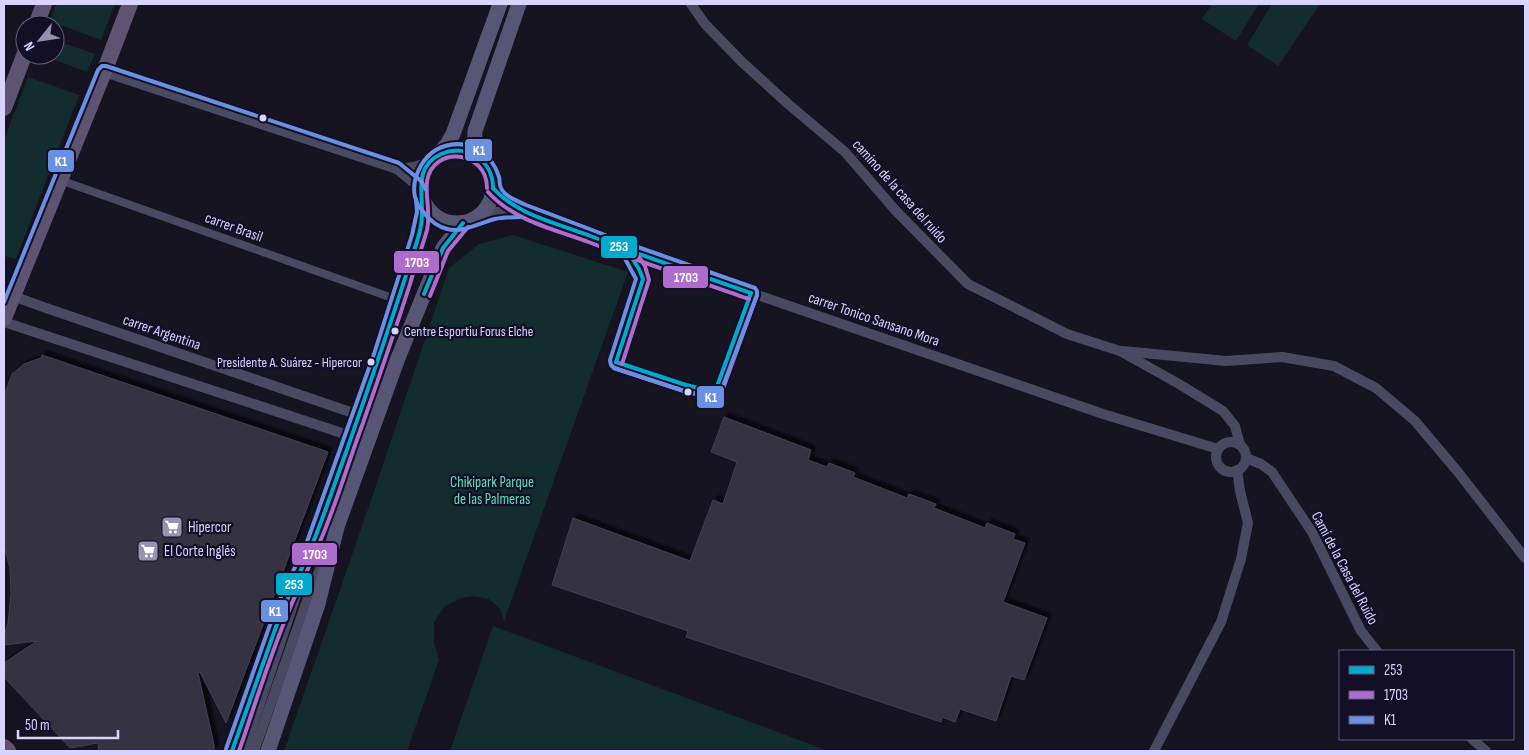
<svg xmlns="http://www.w3.org/2000/svg" width="1529" height="755" font-family="'Sofia Sans Condensed',sans-serif">
<style>
.green{fill:#132c2d}
.building{fill:#343243;stroke:#433f54;filter:url(#shadow)}
.lines{fill:none;stroke-linecap:round;stroke-linejoin:round}
.pedestrian{stroke:#4a4962;stroke-width:8}
.minor{stroke:#4a4962;stroke-width:10}
.secondary{stroke:#575674;stroke-width:15}
.primary{stroke:#5e5373;stroke-width:16}
.trunk{stroke:#62526e;stroke-width:18}
.bus-1-casing{stroke:#130f26;stroke-width:8}
.bus-2-casing{stroke:#130f26;stroke-width:8}
.bus-3-casing{stroke:#130f26;stroke-width:8}
.bus-1{stroke:#00a9ce;stroke-width:4}
.bus-2{stroke:#b06ccc;stroke-width:4}
.bus-3{stroke:#6a90e3;stroke-width:4}
.bus-dot{fill:#d9d4ff;stroke:#130f26;stroke-width:2}
.labels{text-anchor:middle;stroke-width:4.5;stroke-linejoin:round;paint-order:stroke}
.bus-label{font-size:14px;fill:#d9d4ff;stroke:#130f26;text-anchor:start}
.street-label{font-size:15px;fill:#d9d4ff;stroke:#130f26}
.park-label{font-size:15px;fill:#5fe0c0;stroke:#130f26}
.poi-label{font-size:15px;fill:#d9d4ff;stroke:#130f26;text-anchor:start}
.line-badge{stroke:#130f26;stroke-width:2}
.badge-label{font-size:14px;text-anchor:middle;font-weight:bold;fill:#fff}
</style>
<defs>
<filter id="shadow"><feDropShadow dx="4.5" dy="-4.5" stdDeviation="1" flood-color="#0009"/></filter>
</defs>
<rect width="100%" height="100%" fill="#161421"/>
<g class="green">
<path d="M 56,4 L 115,4 L 101,40 L 50,21 Z"/>
<path d="M 1212,4 L 1259,4 L 1236,41 L 1202,19 Z"/>
<path d="M 1272,4 L 1320,4 L 1278,66 L 1247,45 Z"/>
<path d="M 55,40 L 95,54 L 87,72 L 42,55 L 55,55 Z"/>
<path d="M 28,77 L 79,95 L 16,259 L 6,256 L 4,260 L 4,140 Z"/>
<path d="M 513,235 L 628,272 L 504,621 L 500,609 L 489,599 L 474,596 L 461,598 L 445,606 L 434,622 L 434,643 L 439,660 L 407,751 L 284,751 L 377,483 L 449,268 L 479,244 Z"/>
<path d="M 493,626 L 828,751 L 450,751 Z"/>
</g>
<g class="building">
<path d="M 42,355 L 328,452 L 226,723 L 200,672 L 198,673 L 214,745 L 214,751 L 99,751 L 98,743 L 70,748 L 4,677 L 4,663 L 37,641 L 4,645 L 4,636 L 8,623 L 11,595 L 10,568 L 4,546 L 4,396 L 12,374 L 24,364 L 41,358 Z"/>
<path d="M 724,417 L 811,450 L 808,460 L 827,467 L 829,463 L 855,473 L 853,477 L 907,498 L 909,494 L 936,504 L 934,508 L 985,528 L 987,523 L 1015,534 L 1013,539 L 1025,543 L 1003,602 L 1047,618 L 1024,680 L 1011,676 L 996,721 L 960,709 L 955,722 L 942,717 L 941,722 L 686,637 L 688,631 L 552,585 L 573,518 L 690,561 L 713,500 L 723,504 L 737,462 L 711,452 Z"/>
</g>
<g class="lines">
<path class="pedestrian" d="M 60,180 L 398,300"/>
<g class="minor">
<path d="M 691,4 L 705,24 L 742,62 L 787,103 L 845,152 L 896,211 L 968,284 L 1067,334 L 1120,351 L 1179,384 L 1223,411 L 1235,426 L 1240,445"/>
<path d="M 104,72 L 397,169 L 416,185 L 421,193"/>
<path d="M 397,169 L 414,167 L 431,161"/>
<path d="M 493,188 L 501,197 L 523,211 L 627,250 L 1103,414 L 1218,449"/>
<path d="M 474,219 L 497,212 L 522,211"/>
<path d="M 13,296 L 46,308 L 359,415"/>
<path d="M 4,322 L 351,436"/>
<path d="M 1123,351 L 1226,361 L 1282,357 L 1334,366 L 1376,388 L 1415,421 L 1458,472 L 1525,558"/>
<circle cx="1231" cy="457" r="15"/>
<path d="M 1246,458 L 1261,464 L 1272,472 L 1312,532 L 1361,631 L 1377,651"/>
<path d="M 1472,739 L 1486,751"/>
<path d="M 244,751 L 299,587"/>
<path d="M 254,751 L 308,598 L 323,562"/>
<path d="M 1154,751 L 1221,622 L 1241,559 L 1248,523 L 1240,491 L 1237,470"/>
</g>
<g class="secondary">
<circle cx="457" cy="187" r="36"/>
<path d="M 437,156 L 448,143 L 453,134 L 500,4"/>
<path d="M 480,159 C 476,149 474,141 475,131 L 519,4"/>
<path d="M 232,751 L 282,610 L 314,541 L 380,356 L 418,237 L 423,212 L 422,199"/>
<path d="M 268,751 L 318,604 L 337,527 L 398,358 L 443,248 L 463,223"/>
</g>
<g class="primary">
<path d="M 36,25 L 44,4"/>
<path d="M 4,108 L 25,53"/>
<path d="M 4,318 L 104,72 L 130,4"/>
</g>
<path class="trunk" d="M 4,748 L 7,751"/>
<g class="bus-1-casing">
<g id="bus-1">
<path d="M 493,188 C 517,215 556,223 588,235 C 642,256 697,274 751,293"/>
<path d="M 424,294 L 443,248 L 463,223"/>
<path d="M 616,362 L 643,279 L 639,269 L 627,250"/>
<path d="M 616,362 L 686,385 L 715,392"/>
<path d="M 715,392 L 751,293"/>
<path d="M 232,751 C 243,720 254,689 265,658 C 271,642 276,625 283,609 C 293,586 305,563 314,540 C 325,513 334,485 344,458 C 366,395 388,332 408,269 C 412,254 419,240 421,225 C 426,200 410,168 441,154 C 466,143 493,160 493,188"/>
</g>
</g>
<g class="bus-2-casing">
<g id="bus-2">
<path d="M 488,192 C 513,220 553,229 586,241 C 640,262 695,280 749,299"/>
<path d="M 430,296 L 448,251 L 468,227"/>
<path d="M 622,364 L 649,280 L 645,266 L 632,247"/>
<path d="M 614,368 L 684,391 L 714,398"/>
<path d="M 721,394 L 757,295"/>
<path d="M 239,751 C 255,705 269,658 288,613 C 297,589 310,567 319,544 C 336,505 348,463 363,423 C 379,377 395,331 410,284 C 415,266 422,248 427,230 C 431,212 425,198 427,181 C 433,145 487,150 487,188"/>
</g>
</g>
<g class="bus-3-casing">
<g id="bus-3">
<path d="M 522,217 C 513,217 504,217 495,219 C 479,223 464,233 447,229 C 439,227 430,221 425,214 C 423,211 420,208 418,205 C 407,183 422,153 445,146 C 455,143 466,144 475,148 C 487,153 495,165 499,177 C 500,181 499,185 501,188 C 505,197 518,201 526,205 L 629,244 L 755,288 L 757,291 L 757,295 L 719,397 L 714,398 L 684,391 L 614,368 L 611,365 L 610,360 L 636,279 L 623,255"/>
<path d="M 4,302 L 98,70 L 102,66 L 106,66 L 399,163 L 421,181 L 426,190"/>
<path d="M 226,749 L 276,608 L 308,539 L 374,354 L 412,235 L 417,212 L 416,199"/>
</g>
</g>
<use href="#bus-1" class="bus-1"/>
<use href="#bus-2" class="bus-2"/>
<use href="#bus-3" class="bus-3"/>
</g>
<defs>
<g id="supermarket-square" transform="scale(1.125)"><rect x="-9" y="-9" width="18" height="18" rx="4" fill="#9591b1" stroke="#130f26"/><path d="M-6-5.5h2.5l.6 2H6L4.5 2H-2.5L-4.4-4H-6ZM-1.5 3.2a1.3 1.3 0 1 0 .1 0ZM3 3.2a1.3 1.3 0 1 0 .1 0Z" fill="#fff"/></g>
</defs>
<g fill-rule="evenodd">
<use href="#supermarket-square" x="172" y="527"/>
<use href="#supermarket-square" x="148" y="551"/>
</g>
<g class="bus-dot">
<circle cx="263" cy="118" r="4.5"/>
<circle cx="395" cy="331" r="4.5"/>
<circle cx="371" cy="362" r="4.5"/>
<circle cx="688" cy="392" r="4.5"/>
</g>
<g class="labels">
<g class="bus-label">
<text x="404" y="336">Centre Esportiu Forus Elche</text>
<text x="362" y="367" text-anchor="end">Presidente A. Suárez - Hipercor</text>
</g>
<g class="street-label">
<text transform="translate(900 191) rotate(48)" y="5">camino de la casa del ruido</text>
<text transform="translate(234 227) rotate(20)" y="5">carrer Brasil</text>
<text transform="translate(874 319) rotate(19)" y="5">carrer Tonico Sansano Mora</text>
<text transform="translate(162 332) rotate(19)" y="5">carrer Argentina</text>
<text transform="translate(1345 568) rotate(62)" y="5">Camí de la Casa del Ruïdo</text>
</g>
<g class="park-label">
<text x="492" y="487">Chikipark Parque<tspan x="492" dy="17">de las Palmeras</tspan></text>
</g>
<g class="poi-label">
<text x="188" y="532">Hipercor</text>
<text x="164" y="556">El Corte Inglés</text>
</g>
</g>
<g class="line-badge">
<rect x="464" y="138" width="29" height="24" rx="5" fill="#6a90e3"/>
<rect x="47" y="149" width="28" height="24" rx="5" fill="#6a90e3"/>
<rect x="600" y="235" width="38" height="24" rx="5" fill="#00a9ce"/>
<rect x="393" y="250" width="47" height="24" rx="5" fill="#b06ccc"/>
<rect x="662" y="265" width="47" height="24" rx="5" fill="#b06ccc"/>
<rect x="696" y="385" width="29" height="24" rx="5" fill="#6a90e3"/>
<rect x="291" y="542" width="47" height="24" rx="5" fill="#b06ccc"/>
<rect x="275" y="572" width="38" height="24" rx="5" fill="#00a9ce"/>
<rect x="260" y="599" width="29" height="24" rx="5" fill="#6a90e3"/>
</g>
<g class="badge-label">
<text x="479" y="155">K1</text>
<text x="61" y="166">K1</text>
<text x="619" y="251">253</text>
<text x="417" y="267">1703</text>
<text x="686" y="282">1703</text>
<text x="711" y="402">K1</text>
<text x="315" y="559">1703</text>
<text x="294" y="589">253</text>
<text x="275" y="616">K1</text>
</g>
<rect width="1529" height="755" fill="none" stroke="#d9d4ff" stroke-width="10"/>
<rect x="1339" y="650" width="175" height="90" fill="#130f26" stroke="#625e7d"/>
<rect x="1349" y="666" width="25" height="8" fill="#00a9ce" stroke="#625e7d"/>
<text x="1384" y="675" font-size="15" fill="#d9d4ff">253</text>
<rect x="1349" y="691" width="25" height="8" fill="#b06ccc" stroke="#625e7d"/>
<text x="1384" y="700" font-size="15" fill="#d9d4ff">1703</text>
<rect x="1349" y="716" width="25" height="8" fill="#6a90e3" stroke="#625e7d"/>
<text x="1384" y="725" font-size="15" fill="#d9d4ff">K1</text>
<g transform="translate(40 40) rotate(240)"><circle r="24" fill="#130f26" stroke="#625e7d"/>
<path d="M0-4L9 19L0 12L-9 19Z" fill="#9591b1"/>
<text y="-8" font-size="14" font-weight="bold" text-anchor="middle" fill="#d9d4ff">N</text>
</g>
<path d="M18 730v8h100v-8" fill="none" stroke="#d9d4ff" stroke-width="2.5"/>
<text x="25" y="730" font-size="15" fill="#d9d4ff" stroke="#130f26" stroke-width="4" paint-order="stroke">50 m</text>
</svg>
